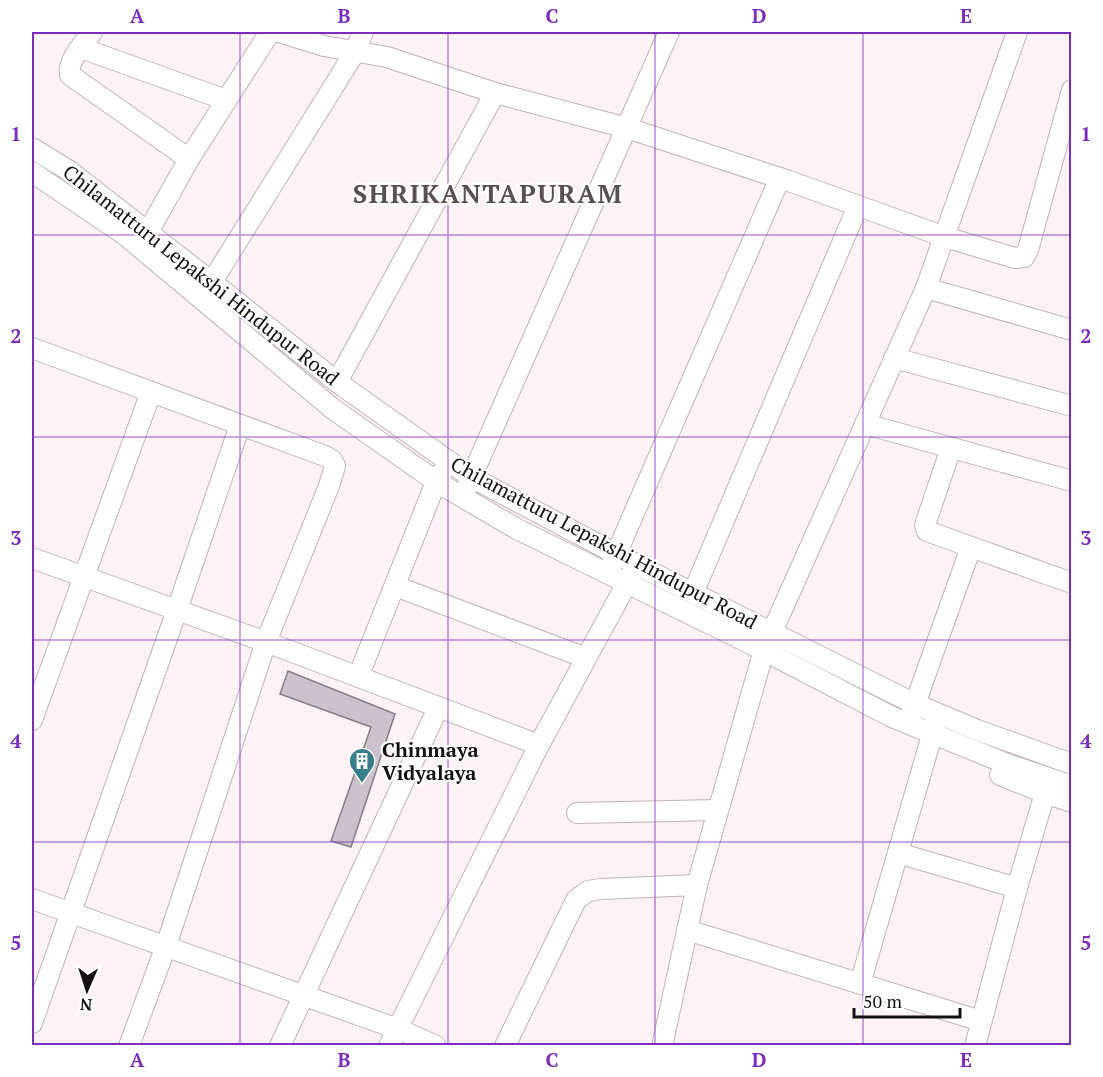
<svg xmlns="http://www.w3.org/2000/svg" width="1103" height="1077" font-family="'PT Serif',serif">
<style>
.building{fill:#cbc2cc;stroke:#877e87;stroke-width:1.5}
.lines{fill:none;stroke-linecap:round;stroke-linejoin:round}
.minor-casing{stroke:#c1b3b9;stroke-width:22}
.minor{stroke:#fff;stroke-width:20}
.grid{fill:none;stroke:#7b2cbf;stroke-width:1.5;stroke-opacity:0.55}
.labels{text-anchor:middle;stroke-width:4.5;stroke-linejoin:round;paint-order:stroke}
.street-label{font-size:20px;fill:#140f11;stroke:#fff}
.poi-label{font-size:20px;font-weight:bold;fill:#140f11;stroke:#fff;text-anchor:start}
.district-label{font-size:26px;font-weight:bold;letter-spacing:1.5px;fill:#5a4f53;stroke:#fff}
.neatline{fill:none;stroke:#7b2cbf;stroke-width:2}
.grid-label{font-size:20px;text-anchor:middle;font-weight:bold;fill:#7b2cbf}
</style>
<rect width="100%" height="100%" fill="#fdf2f6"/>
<path class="building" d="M 288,671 L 395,714 L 351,847 L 331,841 L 371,727 L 280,694 Z"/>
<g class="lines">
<g class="minor-casing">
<g id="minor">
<path d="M 92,32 C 84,44 67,60 70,75 L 189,159"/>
<path d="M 279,32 L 324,46 L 387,57 L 495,93 L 627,128 L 789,181 L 945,237 L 1015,258 L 1024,257 L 1028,250 L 1072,90"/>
<path d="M 81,48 L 226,100"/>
<path d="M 32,148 L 68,170 L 213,283 L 337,382 L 471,477 L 637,565 L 915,704 L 977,730 L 1072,764"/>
<path d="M 32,172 L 125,235 L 333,409 L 440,484 L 517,529 L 761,649 L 892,717 L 1007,764 L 1072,786"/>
<path d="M 148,232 L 189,159 L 270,32"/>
<path d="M 926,288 L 1072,330"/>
<path d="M 205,293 L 355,52 L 363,32"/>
<path d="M 32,348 L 325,456 L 332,460 L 335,466 L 329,486 L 266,642 L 166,946 L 129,1046"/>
<path d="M 894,358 L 1072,406"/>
<path d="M 337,382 L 495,93"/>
<path d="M 865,424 L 1072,481"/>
<path d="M 951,448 L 925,525 L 927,531 L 971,547"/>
<path d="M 467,487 L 669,32"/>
<path d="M 32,558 L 266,642 L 539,745 L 633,572"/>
<path d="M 611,566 L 780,178"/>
<path d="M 395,586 L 586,658"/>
<path d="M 693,593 L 858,206"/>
<path d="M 358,677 L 436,482 L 442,472"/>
<path d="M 911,715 L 971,547 L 1072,583"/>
<path d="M 32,720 L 151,392"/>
<path d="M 1000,775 L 1045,793"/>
<path d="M 577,813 L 718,810"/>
<path d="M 898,853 L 1017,888"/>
<path d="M 32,899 L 398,1029 L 436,1046"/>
<path d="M 687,930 L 981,1021"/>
<path d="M 860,984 L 936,721"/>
<path d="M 32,1023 L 177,610 L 240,425"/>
<path d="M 280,1046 L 438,708"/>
<path d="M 389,1046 L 539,745"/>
<path d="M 505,1046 L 576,900 L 588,891 L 601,889 L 697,885"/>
<path d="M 662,1046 L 697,885 L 764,650 L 926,288 L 1017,32"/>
<path d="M 975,1046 L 1017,888 L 1045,793 L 1072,802"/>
</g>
</g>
<use href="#minor" class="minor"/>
</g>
<path class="grid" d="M 240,32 L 240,1046M 448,32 L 448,1046M 655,32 L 655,1046M 863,32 L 863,1046M 32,235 L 1072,235M 32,437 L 1072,437M 32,640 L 1072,640M 32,842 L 1072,842"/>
<defs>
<g id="building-pin" transform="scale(1.35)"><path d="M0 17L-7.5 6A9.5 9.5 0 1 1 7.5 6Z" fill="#387d8a" stroke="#fff"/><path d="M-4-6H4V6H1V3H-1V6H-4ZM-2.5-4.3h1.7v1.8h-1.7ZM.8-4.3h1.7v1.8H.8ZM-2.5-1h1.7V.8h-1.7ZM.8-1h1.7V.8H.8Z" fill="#fff"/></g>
</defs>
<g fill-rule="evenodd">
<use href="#building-pin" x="362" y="761"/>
</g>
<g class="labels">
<g class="street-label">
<text transform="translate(201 275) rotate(38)" y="7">Chilamatturu Lepakshi Hindupur Road</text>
<text transform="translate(604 543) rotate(28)" y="7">Chilamatturu Lepakshi Hindupur Road</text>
</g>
<g class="poi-label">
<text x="382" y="757">Chinmaya<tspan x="382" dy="23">Vidyalaya</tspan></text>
</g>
<g class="district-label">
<text x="488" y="203">SHRIKANTAPURAM</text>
</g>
</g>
<rect width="1103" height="1077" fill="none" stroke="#ffffff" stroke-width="66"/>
<g transform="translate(87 990) rotate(183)" stroke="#ffffff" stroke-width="4.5" paint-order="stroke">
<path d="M0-4.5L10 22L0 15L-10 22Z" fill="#140f11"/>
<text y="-9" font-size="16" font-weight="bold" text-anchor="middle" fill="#140f11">N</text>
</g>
<path d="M854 1008v9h106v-9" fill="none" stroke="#140f11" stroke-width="3"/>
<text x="863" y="1008" font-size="18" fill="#140f11" stroke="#ffffff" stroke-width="4.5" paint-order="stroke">50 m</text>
<rect x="33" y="33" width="1037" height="1011" class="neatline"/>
<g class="grid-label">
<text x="137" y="23">A</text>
<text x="344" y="23">B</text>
<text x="552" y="23">C</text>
<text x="759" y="23">D</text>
<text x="966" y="23">E</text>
<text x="16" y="141">1</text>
<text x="1086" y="141">1</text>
<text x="16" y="343">2</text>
<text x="1086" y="343">2</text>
<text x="16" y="545">3</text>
<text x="1086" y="545">3</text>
<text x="16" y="748">4</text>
<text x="1086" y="748">4</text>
<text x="16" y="950">5</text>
<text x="1086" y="950">5</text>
<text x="137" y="1067">A</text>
<text x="344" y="1067">B</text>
<text x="552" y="1067">C</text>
<text x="759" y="1067">D</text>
<text x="966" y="1067">E</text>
</g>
</svg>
